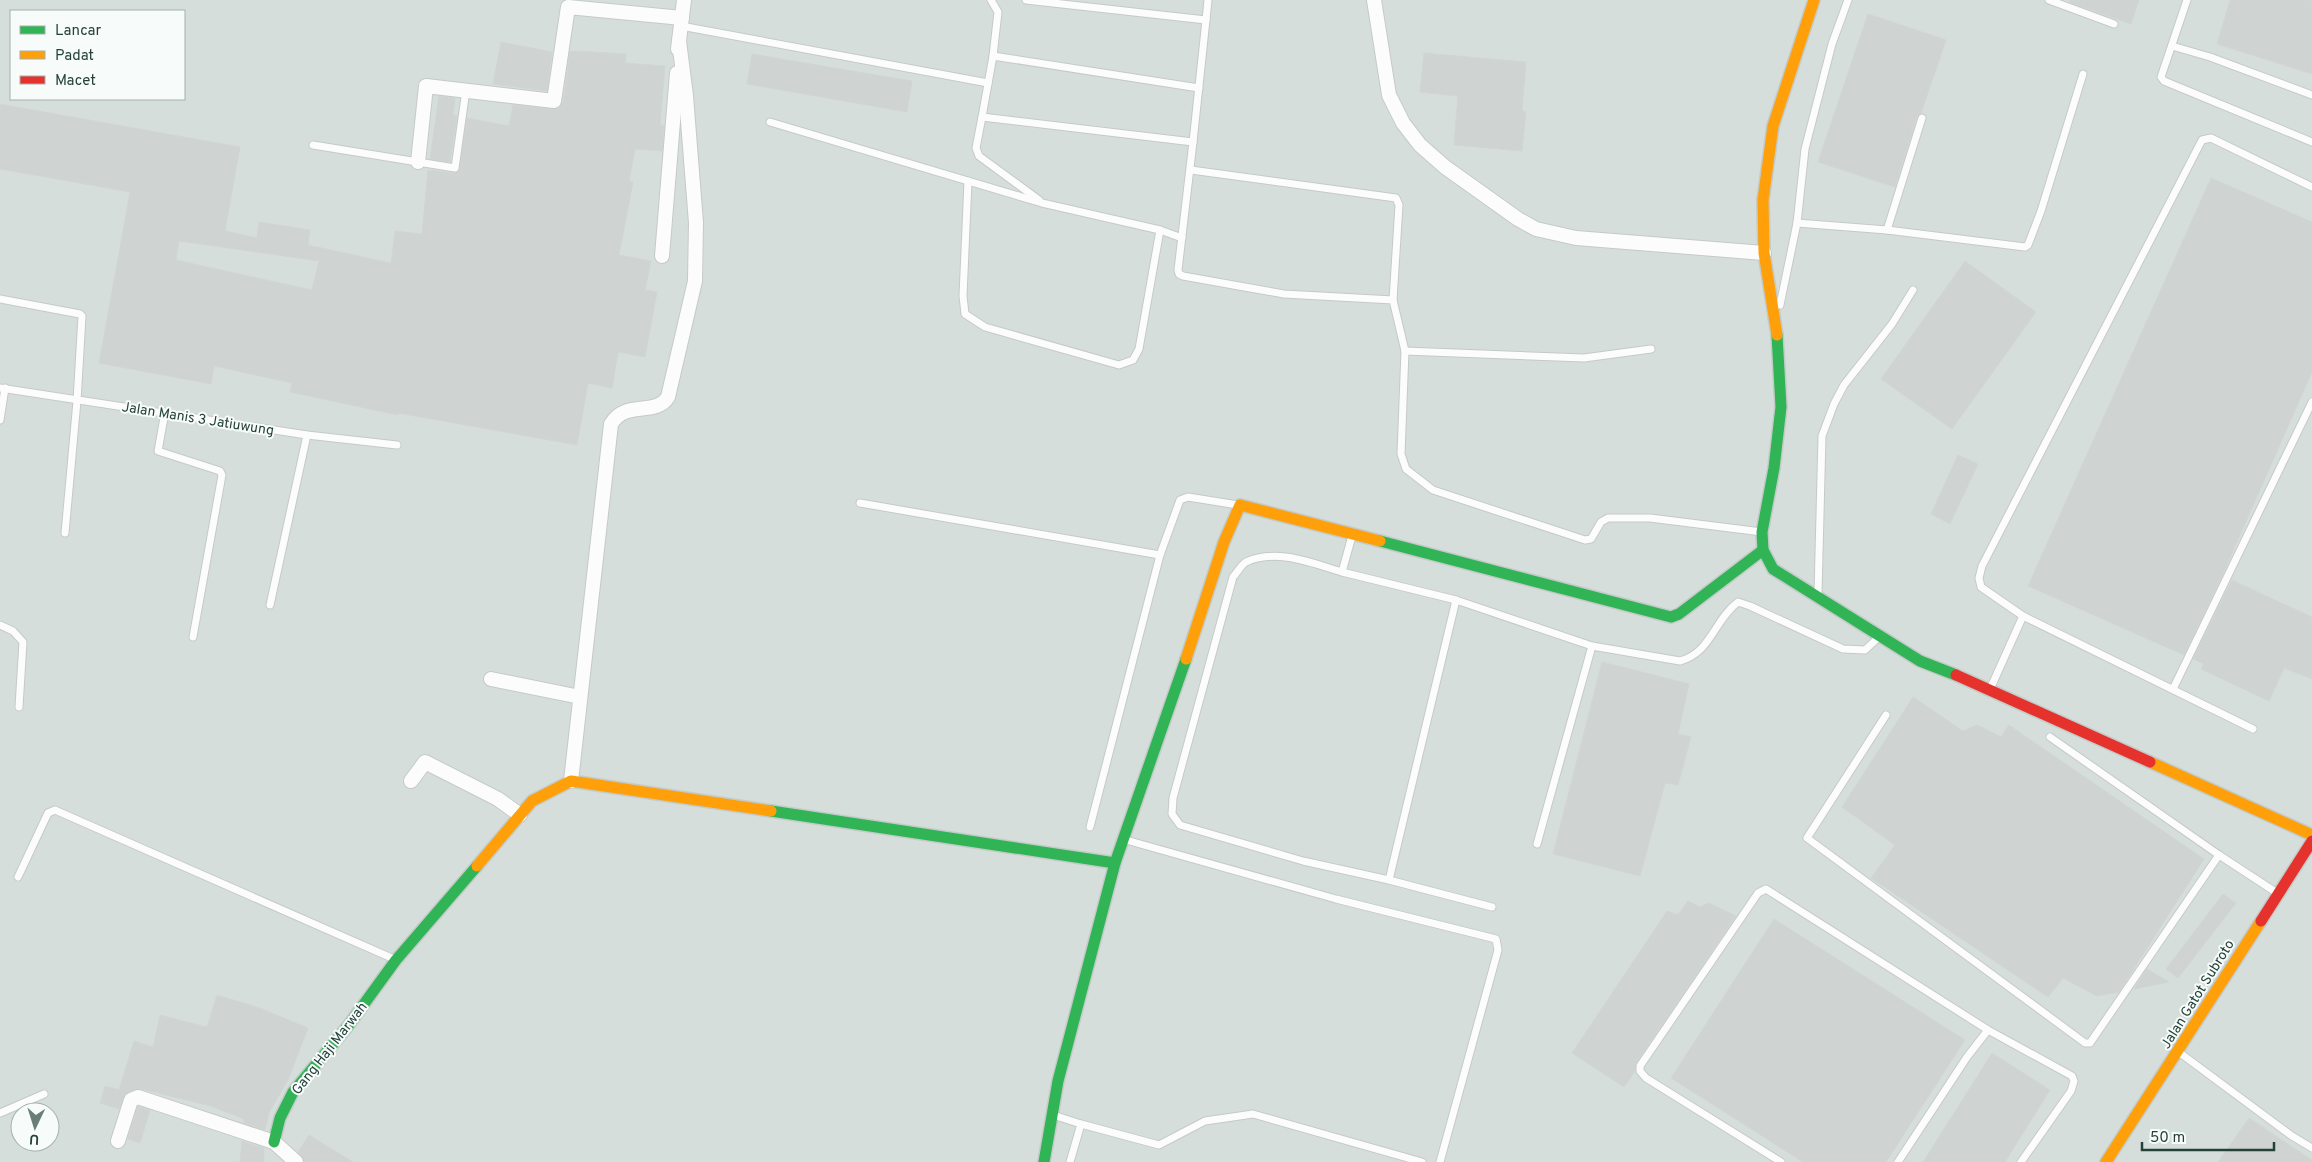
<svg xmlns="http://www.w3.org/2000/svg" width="2312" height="1162" font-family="Overpass,sans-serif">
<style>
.built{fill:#d6dedb;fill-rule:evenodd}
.building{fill:#cfd4d2;stroke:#d1d6d4;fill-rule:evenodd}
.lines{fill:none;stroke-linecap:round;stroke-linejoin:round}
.lane-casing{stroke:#c5cac8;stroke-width:9}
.street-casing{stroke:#c5cac8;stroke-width:16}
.fast-casing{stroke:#c3cbc8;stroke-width:14}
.slow-casing{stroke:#c3cbc8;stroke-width:14}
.jam-casing{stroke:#c3cbc8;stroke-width:14}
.lane{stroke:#fcfcfc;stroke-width:7}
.street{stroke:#fcfcfc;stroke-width:14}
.fast{stroke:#30b455;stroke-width:11}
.slow{stroke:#ff9f0a;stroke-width:11}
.jam{stroke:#e5322d;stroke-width:11}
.labels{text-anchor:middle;stroke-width:4;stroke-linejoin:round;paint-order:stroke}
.street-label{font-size:14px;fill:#24423a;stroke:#f7fbf9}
</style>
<rect width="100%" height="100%" fill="#e8edeb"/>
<path class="built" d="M 0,0 L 2312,0 L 2312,1162 L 0,1162 ZM 11,11 L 184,11 L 184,99 L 11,99 ZM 20,1112 L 50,1112 L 50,1142 L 20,1142 Z"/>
<g class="building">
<path d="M 2070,0 L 2139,0 L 2131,24 L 2069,2 Z"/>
<path d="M 2230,0 L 2312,0 L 2312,74 L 2217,44 Z"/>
<path d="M 1868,14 L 1946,40 L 1921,113 L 1917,116 L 1895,187 L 1818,162 Z"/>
<path d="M 501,42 L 552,52 L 547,91 L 493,84 Z"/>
<path d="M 576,51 L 626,54 L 625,63 L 665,66 L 660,125 L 664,125 L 662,151 L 635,149 L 629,181 L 633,182 L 619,255 L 651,261 L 645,290 L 657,292 L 645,357 L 618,352 L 612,388 L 588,383 L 577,445 L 398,413 L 398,415 L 290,392 L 292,383 L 214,366 L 211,384 L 99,363 L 130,192 L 0,169 L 0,104 L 240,147 L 225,231 L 257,238 L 259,222 L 310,230 L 308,245 L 391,263 L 395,231 L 422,234 L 428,170 L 454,173 L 459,171 L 467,118 L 509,126 L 513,105 L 558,109 L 563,102 L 570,52 ZM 179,241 L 319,261 L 312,290 L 176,260 Z"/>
<path d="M 1424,53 L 1526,62 L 1522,111 L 1526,112 L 1522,151 L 1454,145 L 1458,96 L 1420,92 Z"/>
<path d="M 752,54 L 912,81 L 907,112 L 747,84 Z"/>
<path d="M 439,96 L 455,98 L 453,115 L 457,116 L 450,162 L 430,159 Z"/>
<path d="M 2211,178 L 2312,222 L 2312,372 L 2222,576 L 2184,655 L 2028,586 Z"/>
<path d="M 1965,261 L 2036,312 L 1952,429 L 1881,379 Z"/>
<path d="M 1958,455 L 1978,464 L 1950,524 L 1931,514 Z"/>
<path d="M 2232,580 L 2312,617 L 2312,679 L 2284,668 L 2269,701 L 2201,669 L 2204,664 L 2193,659 Z"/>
<path d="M 1602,662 L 1689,684 L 1678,734 L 1691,737 L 1678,785 L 1665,783 L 1640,876 L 1553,854 Z"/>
<path d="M 1913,697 L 1963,731 L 1977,725 L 2001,737 L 2009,725 L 2204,859 L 2119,992 L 2097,996 L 2063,978 L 2048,997 L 1871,878 L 1895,845 L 1842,807 Z"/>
<path d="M 2223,894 L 2236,903 L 2178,978 L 2166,969 Z"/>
<path d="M 1688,901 L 1700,907 L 1709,903 L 1736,916 L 1636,1063 L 1635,1071 L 1624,1087 L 1572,1053 L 1667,911 L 1678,915 Z"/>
<path d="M 1774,919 L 1965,1040 L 1886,1162 L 1803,1162 L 1671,1078 Z"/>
<path d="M 2147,969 L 2169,982 L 2134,989 Z"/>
<path d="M 217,995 L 260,1008 L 308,1028 L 288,1080 L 269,1113 L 265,1130 L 244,1123 L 244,1119 L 211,1106 L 141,1089 L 125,1094 L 119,1109 L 100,1103 L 105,1086 L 119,1090 L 134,1041 L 153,1047 L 160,1015 L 207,1027 Z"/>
<path d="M 1992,1053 L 2050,1090 L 2005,1162 L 1923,1162 Z"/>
<path d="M 138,1106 L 150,1110 L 140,1143 L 128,1139 Z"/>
<path d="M 2249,1118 L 2312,1160 L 2312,1162 L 2218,1162 Z"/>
<path d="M 309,1135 L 353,1162 L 305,1162 L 298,1152 Z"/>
<path d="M 242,1141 L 264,1148 L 264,1162 L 240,1162 Z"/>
</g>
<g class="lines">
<g class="lane-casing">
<g id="lane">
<path d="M 991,0 L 998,12 L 993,56"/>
<path d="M 1026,0 L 1206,20 L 1193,142"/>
<path d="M 2049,0 L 2114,24"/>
<path d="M 2187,0 L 2161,77 L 2164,81 L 2312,142"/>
<path d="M 1206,20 L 1208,0"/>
<path d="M 681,26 L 988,83"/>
<path d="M 2172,46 L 2210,57 L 2312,95"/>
<path d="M 1199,88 L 993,56 L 982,117 L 1193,142 L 1178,270 L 1179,274 L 1183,276 L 1284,294 L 1393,300 L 1405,351 L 1401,454 L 1406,469 L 1433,490 L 1585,540 L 1591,539 L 1601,522 L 1608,518 L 1650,518 L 1762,532"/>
<path d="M 982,117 L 976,148 L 979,156 L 1039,200"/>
<path d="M 770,122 L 1042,203 L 1160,230 L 1182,238"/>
<path d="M 313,145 L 455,168 L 466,90"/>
<path d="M 1191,170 L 1396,198 L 1399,205 L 1393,300"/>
<path d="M 968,181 L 963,296 L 965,314 L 985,327 L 1119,365 L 1133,360 L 1139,349 L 1160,230"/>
<path d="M 1797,223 L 1805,149 L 1832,44 L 1848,0"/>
<path d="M 1887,230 L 1922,118"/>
<path d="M 0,299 L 80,314 L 82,316 L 77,401 L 65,533"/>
<path d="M 1780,305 L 1797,223 L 1887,230 L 2025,247 L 2028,245 L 2041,211 L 2083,74"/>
<path d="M 1405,351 L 1584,358 L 1651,349"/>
<path d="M 0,388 L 307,435 L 397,445"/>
<path d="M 165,412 L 158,451 L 220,471 L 222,475 L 193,637"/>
<path d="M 0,420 L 5,388"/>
<path d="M 860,503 L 1160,555"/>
<path d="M 1352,536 L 1342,572 L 1456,600 L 1592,646 L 1537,844"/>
<path d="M 1342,572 C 1312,563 1276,548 1246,562 C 1241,565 1237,573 1233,577 L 1173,798 L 1172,814 L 1180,825 L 1303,861 L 1389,880 L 1456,600"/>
<path d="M 1818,593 L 1822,436 L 1834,404 L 1844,385 L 1892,324 L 1913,290"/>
<path d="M 270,605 L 307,435"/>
<path d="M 0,625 L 13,631 L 23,642 L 19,707"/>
<path d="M 1592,646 L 1680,661 C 1711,653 1714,620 1738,602 L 1750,606 L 1843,649 L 1865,650 L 1879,637"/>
<path d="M 1991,687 L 2023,616"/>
<path d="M 2173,689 L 2312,402"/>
<path d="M 1886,715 L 1807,838 L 2085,1043 L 2090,1043 L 2219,855"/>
<path d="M 2253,729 L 2023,616 L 1981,587 L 1979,578 L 1982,566 L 2202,140 L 2211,138 L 2312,187"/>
<path d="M 2050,737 L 2219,855 L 2274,891"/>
<path d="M 1090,827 L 1160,555 L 1180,500 L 1188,497 L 1238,505"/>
<path d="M 1126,840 L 1336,899 L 1496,939 L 1498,950 L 1440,1162"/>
<path d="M 18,877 L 48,813 L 55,810 L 394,959"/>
<path d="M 1389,880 L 1492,907"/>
<path d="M 2180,1053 L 2292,1136 L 2312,1148"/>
<path d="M 0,1113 L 44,1094"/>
<path d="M 1053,1115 L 1081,1124"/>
<path d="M 1070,1162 L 1081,1124 L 1159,1145 L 1205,1121 L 1253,1114 L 1422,1162"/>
<path d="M 1781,1162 L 1646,1078 L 1640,1071 L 1640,1066 L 1758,893 L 1766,889 L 1988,1030 L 2072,1076 L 2074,1081 L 2071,1091 L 2021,1162"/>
<path d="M 1898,1162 L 1967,1057 L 1988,1030"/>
</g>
</g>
<g class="street-casing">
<g id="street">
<path d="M 1374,0 L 1389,95 L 1403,123 L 1420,145 L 1445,167 L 1518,219 L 1536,229 L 1576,238 L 1764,253"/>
<path d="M 678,49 L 684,0"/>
<path d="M 418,162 L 426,86 L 554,101 L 568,7 L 682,18"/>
<path d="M 662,256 L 677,73"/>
<path d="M 491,679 L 580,697"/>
<path d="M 411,781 L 425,762 L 498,799 L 520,815"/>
<path d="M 571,781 L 611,424 C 626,399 656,417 668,397 L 695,281 L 696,223 L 686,96 L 679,41"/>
<path d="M 118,1141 L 131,1100 L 138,1097 L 274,1142 L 296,1162"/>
</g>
</g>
<g class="fast-casing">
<g id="fast">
<path d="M 1777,335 L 1781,407 L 1774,468 L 1762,532 L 1763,550 L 1773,569 L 1920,661 L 1956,675"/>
<path d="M 1380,541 L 1671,617 L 1679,614 L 1763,550"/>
<path d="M 771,811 L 1115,863"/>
<path d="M 274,1142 L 280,1118 L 293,1092 L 348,1026 L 396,960 L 477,866"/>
<path d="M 1044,1162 L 1058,1081 L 1115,863 L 1186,659"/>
</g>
</g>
<g class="slow-casing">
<g id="slow">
<path d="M 1777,335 L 1764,253 L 1763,200 L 1773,126 L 1814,0"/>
<path d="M 1186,659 L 1224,542 L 1240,505 L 1380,541"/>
<path d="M 2150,762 L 2312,835"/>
<path d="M 477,866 L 532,801 L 571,781 L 771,811"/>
<path d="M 2106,1162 L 2261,921"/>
</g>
</g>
<g class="jam-casing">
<g id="jam">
<path d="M 1956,675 L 2150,762"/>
<path d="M 2261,921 L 2312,841"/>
</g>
</g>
<use href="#lane" class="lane"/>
<use href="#street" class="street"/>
<use href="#fast" class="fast"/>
<use href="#slow" class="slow"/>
<use href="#jam" class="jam"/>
</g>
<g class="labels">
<g class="street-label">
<text transform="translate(198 418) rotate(9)" y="5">Jalan Manis 3 Jatiuwung</text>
<text transform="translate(2197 994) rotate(-58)" y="5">Jalan Gatot Subroto</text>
<text transform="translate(329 1048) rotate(-52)" y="5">Gang Haji Marwah</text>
</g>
</g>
<rect x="10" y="10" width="175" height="90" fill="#f7fbf9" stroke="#a3b1ad"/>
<rect x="20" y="26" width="25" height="8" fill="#30b455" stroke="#a3b1ad"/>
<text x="55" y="35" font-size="15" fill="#24423a">Lancar</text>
<rect x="20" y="51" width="25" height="8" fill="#ff9f0a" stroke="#a3b1ad"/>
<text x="55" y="60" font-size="15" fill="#24423a">Padat</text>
<rect x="20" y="76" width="25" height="8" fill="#e5322d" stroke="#a3b1ad"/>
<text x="55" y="85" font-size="15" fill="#24423a">Macet</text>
<g transform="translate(35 1127) rotate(184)"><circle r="24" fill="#f7fbf9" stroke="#a3b1ad"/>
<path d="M0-4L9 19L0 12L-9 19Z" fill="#697e78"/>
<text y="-8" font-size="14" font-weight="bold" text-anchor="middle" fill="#24423a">U</text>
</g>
<path d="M2142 1142v8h132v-8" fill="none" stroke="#24423a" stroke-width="2.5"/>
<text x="2150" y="1142" font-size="15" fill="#24423a" stroke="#f7fbf9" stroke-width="4" paint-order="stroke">50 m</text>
</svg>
